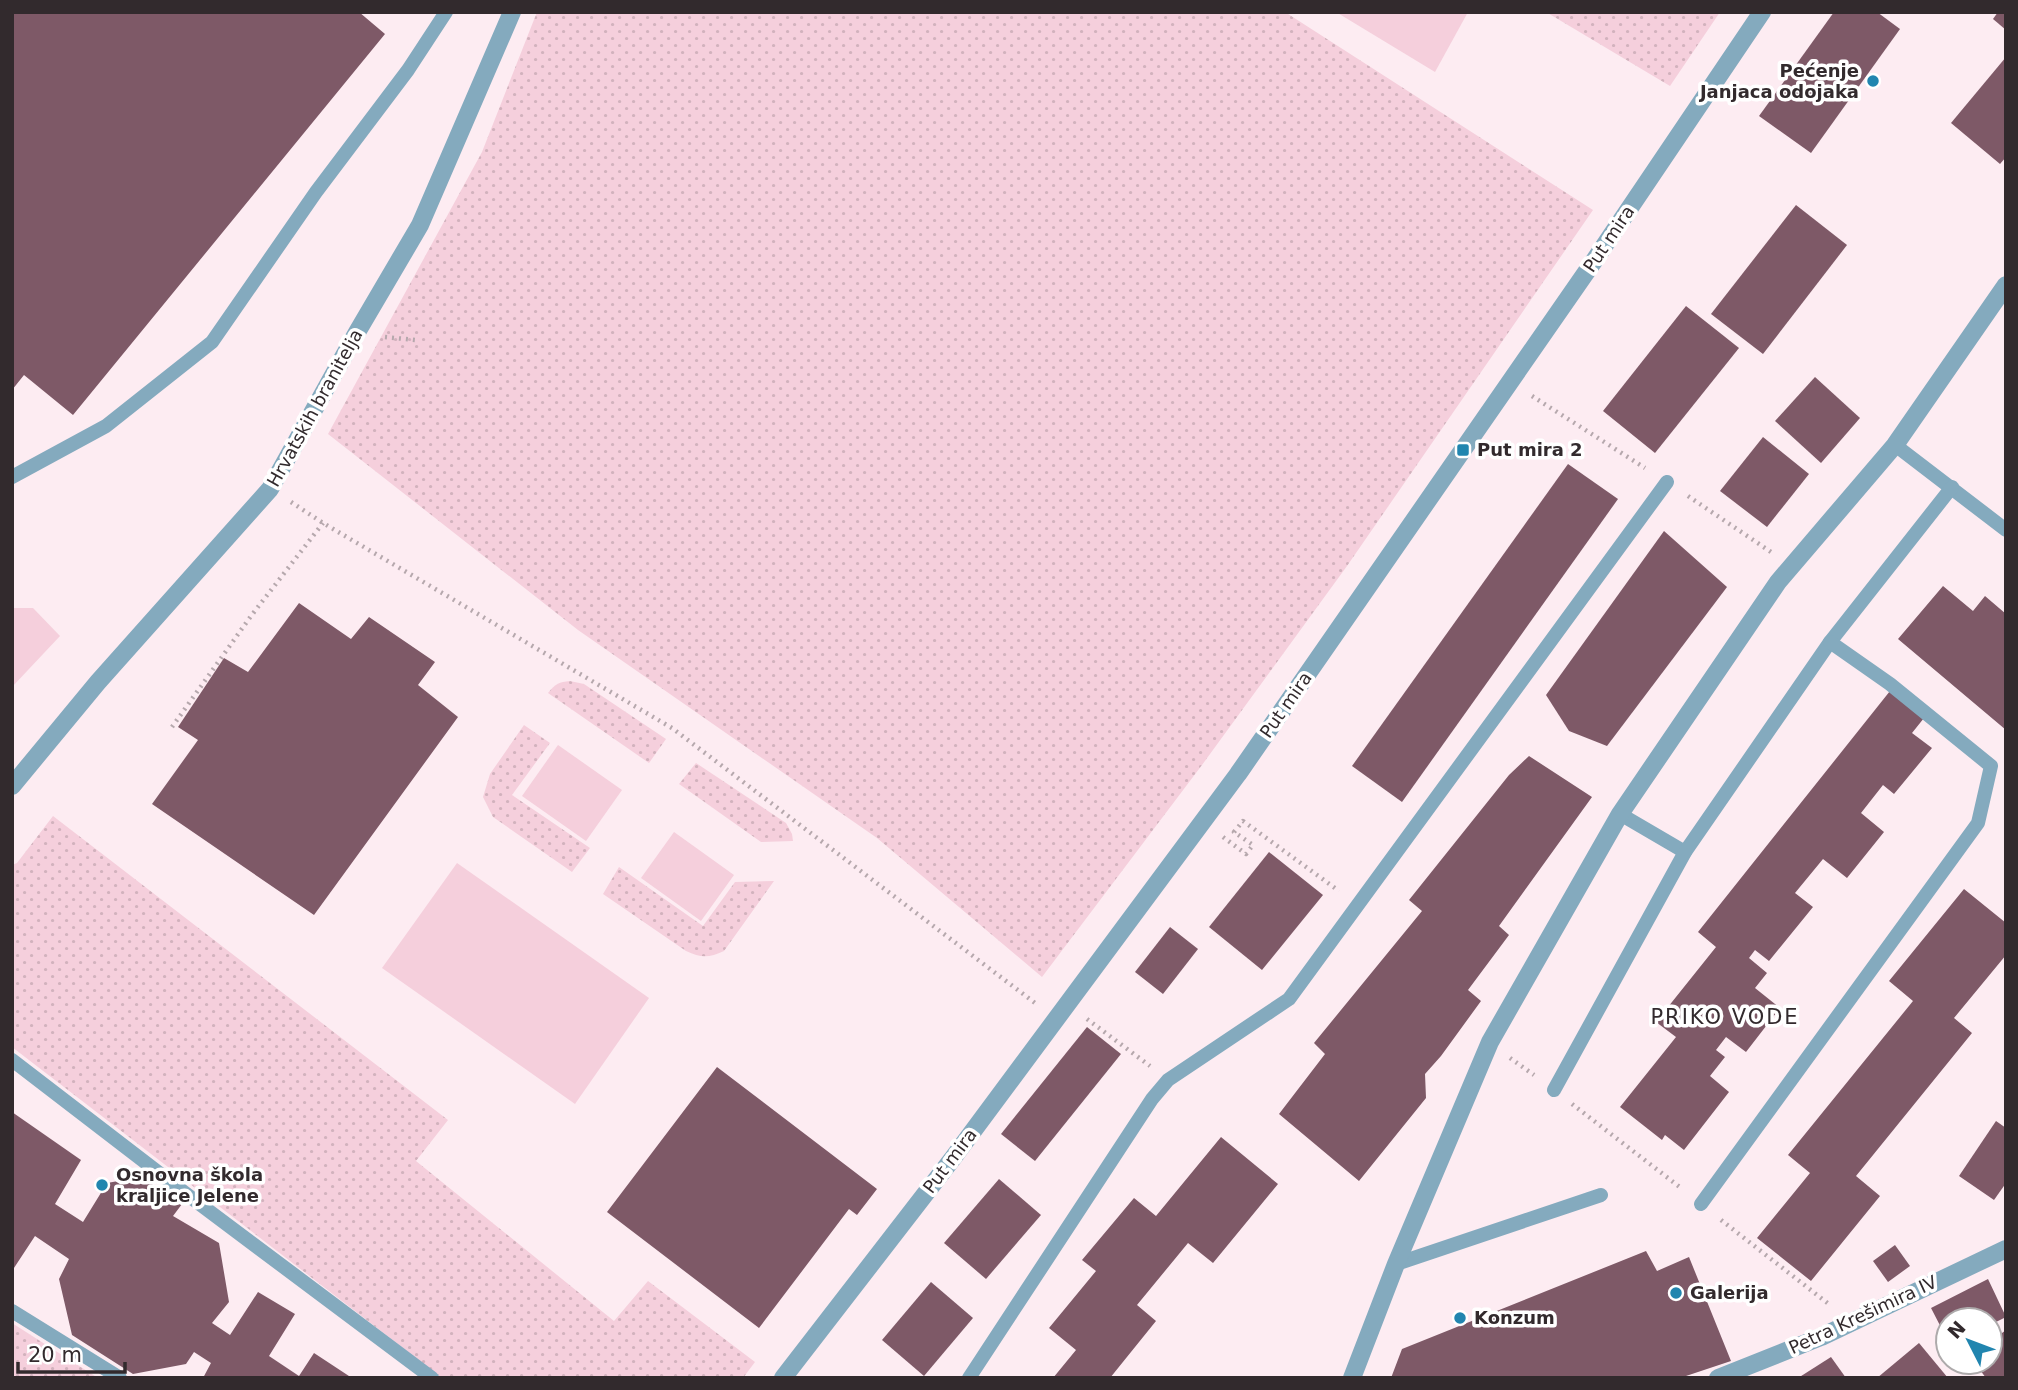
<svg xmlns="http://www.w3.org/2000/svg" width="2018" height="1390" font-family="'DejaVu Sans',sans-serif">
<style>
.grass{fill:url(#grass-dots)}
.green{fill:#f5cfdc}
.building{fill:#7e5967}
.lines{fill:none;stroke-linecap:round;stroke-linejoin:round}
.path{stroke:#b6a8ad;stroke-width:4.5;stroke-dasharray:2 5;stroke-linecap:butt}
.lane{stroke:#84aabe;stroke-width:14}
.street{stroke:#84aabe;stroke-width:18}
.poi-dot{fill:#2185af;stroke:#fff;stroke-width:2.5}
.labels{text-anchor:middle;stroke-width:7;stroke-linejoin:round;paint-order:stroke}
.poi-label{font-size:18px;font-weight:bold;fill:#322a2d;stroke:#fff;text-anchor:start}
.street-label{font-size:18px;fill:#322a2d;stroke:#fff}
.quarter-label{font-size:21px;letter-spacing:2px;fill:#322a2d;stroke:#fff}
</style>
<defs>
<pattern id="grass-dots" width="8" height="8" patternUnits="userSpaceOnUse" patternTransform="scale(1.75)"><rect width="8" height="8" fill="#f5cfdc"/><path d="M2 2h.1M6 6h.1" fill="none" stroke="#d2b2bd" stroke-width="1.8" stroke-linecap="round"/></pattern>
</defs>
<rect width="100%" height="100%" fill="#fdecf2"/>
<g class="grass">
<path d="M 537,12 L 1285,12 L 1593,210 L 1347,566 L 1202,765 L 1042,977 L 877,838 L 578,630 L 328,434 L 482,152 Z"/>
<path d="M 1546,12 L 1720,12 L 1670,86 Z"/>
<path d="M 570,681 L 584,684 L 666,739 L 649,763 L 548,693 C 555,684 559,682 570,681 Z"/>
<path d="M 524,725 L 550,743 L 512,795 L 590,848 L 572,872 L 493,817 L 483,797 L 490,774 Z"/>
<path d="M 696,763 L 786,823 L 792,834 L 793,841 L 761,842 L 679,784 Z"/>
<path d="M 53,816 L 448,1120 L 416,1161 L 614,1321 L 648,1281 L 755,1362 L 743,1378 L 442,1378 L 12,1047 L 12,865 L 17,863 Z"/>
<path d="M 619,867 L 703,926 L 735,882 L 774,881 L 724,951 C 709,958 701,958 686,951 L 603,894 Z"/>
<path d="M 12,1323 L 98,1378 L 12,1378 Z"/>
</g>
<g class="green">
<path d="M 1336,12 L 1468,12 L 1435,72 Z"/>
<path d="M 12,608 L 33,608 L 60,636 L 12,687 Z"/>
<path d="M 558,745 L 622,790 L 586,841 L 522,796 Z"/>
<path d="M 674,832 L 734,875 L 701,921 L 641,878 Z"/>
<path d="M 457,863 L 649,998 L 575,1104 L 382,968 Z"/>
</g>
<g class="building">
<path d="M 12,12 L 359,12 L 385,34 L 73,415 L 24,375 L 12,390 Z"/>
<path d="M 1834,12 L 1877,12 L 1900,29 L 1811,153 L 1759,116 Z"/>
<path d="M 1998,12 L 2006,12 L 2006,30 L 1993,19 Z"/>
<path d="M 2006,57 L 2006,157 L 2000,164 L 1951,123 Z"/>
<path d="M 1796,205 L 1847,245 L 1763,354 L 1711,314 Z"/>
<path d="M 1686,306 L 1739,348 L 1655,453 L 1603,411 Z"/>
<path d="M 1815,377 L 1860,418 L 1821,463 L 1775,421 Z"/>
<path d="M 1763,437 L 1809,474 L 1767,527 L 1720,491 Z"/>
<path d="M 1568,464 L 1618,499 L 1402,802 L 1352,766 Z"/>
<path d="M 1664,531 L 1727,587 L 1607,746 L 1569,731 L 1546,695 Z"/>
<path d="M 1943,586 L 1973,611 L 1985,596 L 2006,614 L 2006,730 L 1898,639 Z"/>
<path d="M 299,603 L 351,639 L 369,617 L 435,662 L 418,685 L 458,717 L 314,915 L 152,804 L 198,740 L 178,727 L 224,658 L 248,672 Z"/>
<path d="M 1890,691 L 1924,718 L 1912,733 L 1932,748 L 1894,794 L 1883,785 L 1861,813 L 1884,832 L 1847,878 L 1823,859 L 1795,893 L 1813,907 L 1769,961 L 1755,950 L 1749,958 L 1767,973 L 1755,988 L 1780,1008 L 1746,1052 L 1726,1037 L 1716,1050 L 1725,1057 L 1710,1076 L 1729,1092 L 1684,1150 L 1665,1135 L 1662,1140 L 1620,1107 L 1676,1037 L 1656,1022 L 1716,947 L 1698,932 Z"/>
<path d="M 1529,756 L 1592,797 L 1499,926 L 1509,935 L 1468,990 L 1481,1001 L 1441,1056 L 1425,1074 L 1426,1098 L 1359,1181 L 1279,1114 L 1325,1054 L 1314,1043 L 1422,911 L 1409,900 L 1509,775 Z"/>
<path d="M 1269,852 L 1323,895 L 1262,970 L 1209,927 Z"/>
<path d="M 1964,889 L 2006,923 L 2006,955 L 1954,1018 L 1972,1033 L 1856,1176 L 1880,1196 L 1811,1281 L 1757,1238 L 1810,1173 L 1788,1155 L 1913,1001 L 1889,981 Z"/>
<path d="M 1170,927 L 1198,949 L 1163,994 L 1135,972 Z"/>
<path d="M 1087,1027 L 1121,1054 L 1035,1161 L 1001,1134 Z"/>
<path d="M 717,1067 L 877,1189 L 857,1215 L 849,1209 L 759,1328 L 607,1212 Z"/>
<path d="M 12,1112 L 81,1160 L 55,1204 L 83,1222 L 107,1183 L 141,1177 L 182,1204 L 173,1216 L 219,1243 L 229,1302 L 212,1323 L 230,1335 L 258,1292 L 295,1314 L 269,1356 L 299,1376 L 314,1353 L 352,1378 L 203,1378 L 211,1363 L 194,1352 L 186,1364 L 133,1374 L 72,1335 L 59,1279 L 69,1259 L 35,1236 L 12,1271 Z"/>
<path d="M 1996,1121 L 2006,1128 L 2006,1183 L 1994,1200 L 1959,1176 Z"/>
<path d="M 1221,1137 L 1278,1184 L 1213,1263 L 1188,1243 L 1137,1305 L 1156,1321 L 1110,1378 L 1053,1378 L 1076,1350 L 1049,1328 L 1096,1271 L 1082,1260 L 1134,1198 L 1156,1216 Z"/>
<path d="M 999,1179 L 1041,1215 L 986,1279 L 944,1243 Z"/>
<path d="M 1895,1245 L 1910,1266 L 1888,1282 L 1873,1261 Z"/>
<path d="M 1646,1251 L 1657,1271 L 1689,1257 L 1731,1361 L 1680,1378 L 1391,1378 L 1402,1349 Z"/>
<path d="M 1988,1279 L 2006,1317 L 1990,1325 L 1990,1320 L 1948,1320 L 1948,1341 L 1931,1308 Z"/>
<path d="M 931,1282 L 973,1318 L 924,1376 L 882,1340 Z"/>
<path d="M 2006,1330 L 2006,1378 L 1986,1378 L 1974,1362 L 1990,1362 L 1990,1342 Z"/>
<path d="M 1919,1343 L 1948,1378 L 1877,1378 Z"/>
<path d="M 1831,1357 L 1846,1378 L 1798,1378 Z"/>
</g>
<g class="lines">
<g class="path">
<path d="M 385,337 L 415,340"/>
<path d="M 1532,396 L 1645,468"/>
<path d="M 1688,496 L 1771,552"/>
<path d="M 291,502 L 323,523 L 672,728 L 1035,1003"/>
<path d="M 172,727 L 251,616 L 323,523"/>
<path d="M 1223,837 L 1246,854 L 1253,845 L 1234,832 L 1243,821 L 1339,891"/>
<path d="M 1087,1019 L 1150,1066"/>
<path d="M 1510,1058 L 1534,1075"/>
<path d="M 1572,1104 L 1681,1188"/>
<path d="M 1721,1220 L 1830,1305"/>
</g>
<g class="lane">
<path d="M 1895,445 L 2006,530"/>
<path d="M 12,477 L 106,426 L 212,342 L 316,192 L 408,70 L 446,12"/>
<path d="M 1620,814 L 1685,852"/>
<path d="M 12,1060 L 193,1199 L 432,1378"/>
<path d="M 1554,1090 L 1685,852 L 1830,642 L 1952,487"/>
<path d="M 1701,1204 L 1978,823 L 1991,766 L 1890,684 L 1830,642"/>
<path d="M 1396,1264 L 1601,1195"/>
<path d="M 12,1311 L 120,1378"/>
<path d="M 969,1378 L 1152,1099 L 1168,1080 L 1289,999 L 1667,482"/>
</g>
<g class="street">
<path d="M 12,786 L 98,682 L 270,489 L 356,334 L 420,225 L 512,12"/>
<path d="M 783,1378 L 953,1158 L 1238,774 L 1596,258 L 1762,12"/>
<path d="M 1352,1378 L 1396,1264 L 1490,1042 L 1620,814 L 1778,582 L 1895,445 L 2006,285"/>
<path d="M 1718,1378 L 1821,1337 L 2006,1249"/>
</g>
</g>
<g class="poi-dot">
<circle cx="1873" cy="81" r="7"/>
<rect x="1456" y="443" width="14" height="14" rx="3.5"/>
<circle cx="102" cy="1185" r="7"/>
<circle cx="1676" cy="1293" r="7"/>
<circle cx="1460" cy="1318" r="7"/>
</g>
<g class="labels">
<g class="poi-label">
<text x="1859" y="77" text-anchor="end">Pećenje<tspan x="1859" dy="21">Janjaca odojaka</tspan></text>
<text x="1477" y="456">Put mira 2</text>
<text x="116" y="1181">Osnovna škola<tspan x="116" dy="21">kraljice Jelene</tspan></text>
<text x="1690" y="1299">Galerija</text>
<text x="1474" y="1324">Konzum</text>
</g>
<g class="street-label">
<text transform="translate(1609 239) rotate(-56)" y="6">Put mira</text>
<text transform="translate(315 408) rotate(-61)" y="6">Hrvatskih branitelja</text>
<text transform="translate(1286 705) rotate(-55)" y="6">Put mira</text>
<text transform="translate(950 1161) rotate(-53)" y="6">Put mira</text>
<text transform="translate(1863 1315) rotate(-25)" y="6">Petra Krešimira IV</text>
</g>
<g class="quarter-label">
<text x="1725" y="1024">PRIKO VODE</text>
</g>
</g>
<rect width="2018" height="1390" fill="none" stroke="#322a2d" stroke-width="28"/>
<g transform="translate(1969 1341) rotate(312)"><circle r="33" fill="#ffffff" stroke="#adaaab" stroke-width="2"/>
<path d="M0-5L12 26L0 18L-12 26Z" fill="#2185af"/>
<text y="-10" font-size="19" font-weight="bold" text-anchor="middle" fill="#322a2d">N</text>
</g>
<path d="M18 1362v10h107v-10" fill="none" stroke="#322a2d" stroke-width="3.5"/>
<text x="28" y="1362" font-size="21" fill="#322a2d" stroke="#ffffff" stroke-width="5" paint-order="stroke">20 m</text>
</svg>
